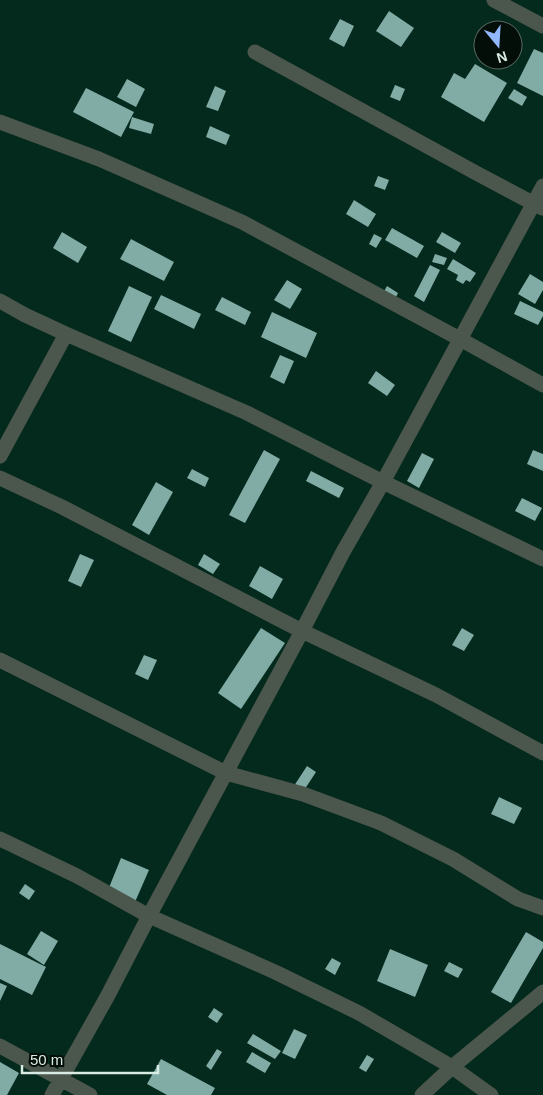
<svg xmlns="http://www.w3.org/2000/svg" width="543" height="1095" font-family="Helvetica,sans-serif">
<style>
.building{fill:#81aca6}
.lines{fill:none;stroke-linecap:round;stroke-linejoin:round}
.minor{stroke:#4b564c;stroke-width:15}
</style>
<rect width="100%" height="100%" fill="#04291d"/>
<path class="building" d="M 389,11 L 414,28 L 401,47 L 376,31 Z
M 340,19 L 354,26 L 344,47 L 329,39 Z
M 534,49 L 543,53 L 543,96 L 517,83 Z
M 475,64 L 507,83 L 484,122 L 441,97 L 454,73 L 465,79 Z
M 127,79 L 145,89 L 136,107 L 117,97 Z
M 395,85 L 405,89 L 400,101 L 390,97 Z
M 215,86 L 226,91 L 218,111 L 206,107 Z
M 86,88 L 134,112 L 121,137 L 73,112 Z
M 514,89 L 527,97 L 522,106 L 508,98 Z
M 132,117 L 154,124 L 151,134 L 129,128 Z
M 210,126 L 230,135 L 226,145 L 206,137 Z
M 378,176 L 389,180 L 385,190 L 374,186 Z
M 354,200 L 376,214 L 368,227 L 346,214 Z
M 392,228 L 424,246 L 417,258 L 385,240 Z
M 62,232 L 87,247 L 78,263 L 53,248 Z
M 442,232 L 461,243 L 455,253 L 436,242 Z
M 374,234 L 382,238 L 376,248 L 369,244 Z
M 131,239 L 174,262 L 164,281 L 120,259 Z
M 435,254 L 447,258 L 444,265 L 432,262 Z
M 453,259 L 476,273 L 470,282 L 466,280 L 463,284 L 456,280 L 458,275 L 447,269 Z
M 430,265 L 440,270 L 424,302 L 414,296 Z
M 530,274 L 543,282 L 543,290 L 535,304 L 518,294 Z
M 287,280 L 302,289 L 290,309 L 274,300 Z
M 129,286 L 152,297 L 131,342 L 108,331 Z
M 387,286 L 398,293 L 394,301 L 382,295 Z
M 161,295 L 201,314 L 194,329 L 154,309 Z
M 222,297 L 251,312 L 245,325 L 215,310 Z
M 520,301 L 543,312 L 543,316 L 538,325 L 514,314 Z
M 272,312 L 317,333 L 306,358 L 261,337 Z
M 280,355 L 294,361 L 284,384 L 270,377 Z
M 376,371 L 395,385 L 387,396 L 368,383 Z
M 264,450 L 280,459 L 245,523 L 229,515 Z
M 533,450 L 543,454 L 543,471 L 527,464 Z
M 422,453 L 434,459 L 419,488 L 407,481 Z
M 192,469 L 209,478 L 205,487 L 187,478 Z
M 311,471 L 344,488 L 339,498 L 306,481 Z
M 156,482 L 173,492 L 149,535 L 132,525 Z
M 522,498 L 542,508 L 535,521 L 515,511 Z
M 80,554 L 94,560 L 81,587 L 68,581 Z
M 204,554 L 220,564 L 213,574 L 198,565 Z
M 260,566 L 283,579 L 272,599 L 249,586 Z
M 261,628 L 285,643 L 241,709 L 218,693 Z
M 462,628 L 474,635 L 464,651 L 452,645 Z
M 144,655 L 157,660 L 148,680 L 135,674 Z
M 307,766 L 316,772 L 299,798 L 290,792 Z
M 499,797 L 522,808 L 514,824 L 491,814 Z
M 121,858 L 149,870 L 135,902 L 108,890 Z
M 25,884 L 35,891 L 29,900 L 19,893 Z
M 41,931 L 58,941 L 44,965 L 27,954 Z
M 526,932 L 543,942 L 543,948 L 511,1003 L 491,992 Z
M 0,944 L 46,967 L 32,995 L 0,979 Z
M 390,949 L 428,965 L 415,997 L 377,981 Z
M 332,958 L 341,963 L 335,975 L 325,969 Z
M 449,962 L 463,969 L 458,978 L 444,971 Z
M 0,983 L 7,986 L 0,1001 Z
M 214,1008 L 223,1014 L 217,1023 L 208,1017 Z
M 294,1029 L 307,1035 L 295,1059 L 282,1053 Z
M 253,1034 L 281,1051 L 275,1059 L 247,1043 Z
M 217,1049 L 222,1052 L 211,1070 L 206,1066 Z
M 252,1052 L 271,1063 L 265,1073 L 246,1062 Z
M 367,1055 L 374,1059 L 366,1072 L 359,1068 Z
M 161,1059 L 215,1088 L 211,1095 L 167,1095 L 147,1084 Z
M 0,1062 L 19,1073 L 7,1095 L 0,1095 Z"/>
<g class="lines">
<path class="minor" d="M 494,0 L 543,26
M 255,52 L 478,174 L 542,208
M 0,122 L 99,159 L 242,222 L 460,339 L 543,385
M 0,301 L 25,315 L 66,334 L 247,413 L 383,482 L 543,559
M 0,456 L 66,334
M 0,478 L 62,507 L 302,631 L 436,695 L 543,753
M 0,660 L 226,773 L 303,794 L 381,823 L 453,859 L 518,899 L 543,908
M 0,839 L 77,876 L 149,916 L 275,972 L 359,1013 L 452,1067 L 491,1095
M 0,1046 L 90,1095
M 52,1095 L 107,997 L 149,916 L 302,631 L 343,552 L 383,482 L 543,186
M 422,1095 L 452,1067 L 543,992"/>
</g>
<g transform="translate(498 45) rotate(162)"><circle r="24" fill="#030e09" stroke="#596760"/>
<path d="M0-4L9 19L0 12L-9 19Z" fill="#93b7fd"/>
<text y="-8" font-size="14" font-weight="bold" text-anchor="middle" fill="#d9ece3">N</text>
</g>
<path d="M22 1065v8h136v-8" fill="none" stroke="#d9ece3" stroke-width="2.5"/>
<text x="30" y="1065" font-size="15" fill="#d9ece3" stroke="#030e09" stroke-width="4" paint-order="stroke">50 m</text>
</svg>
